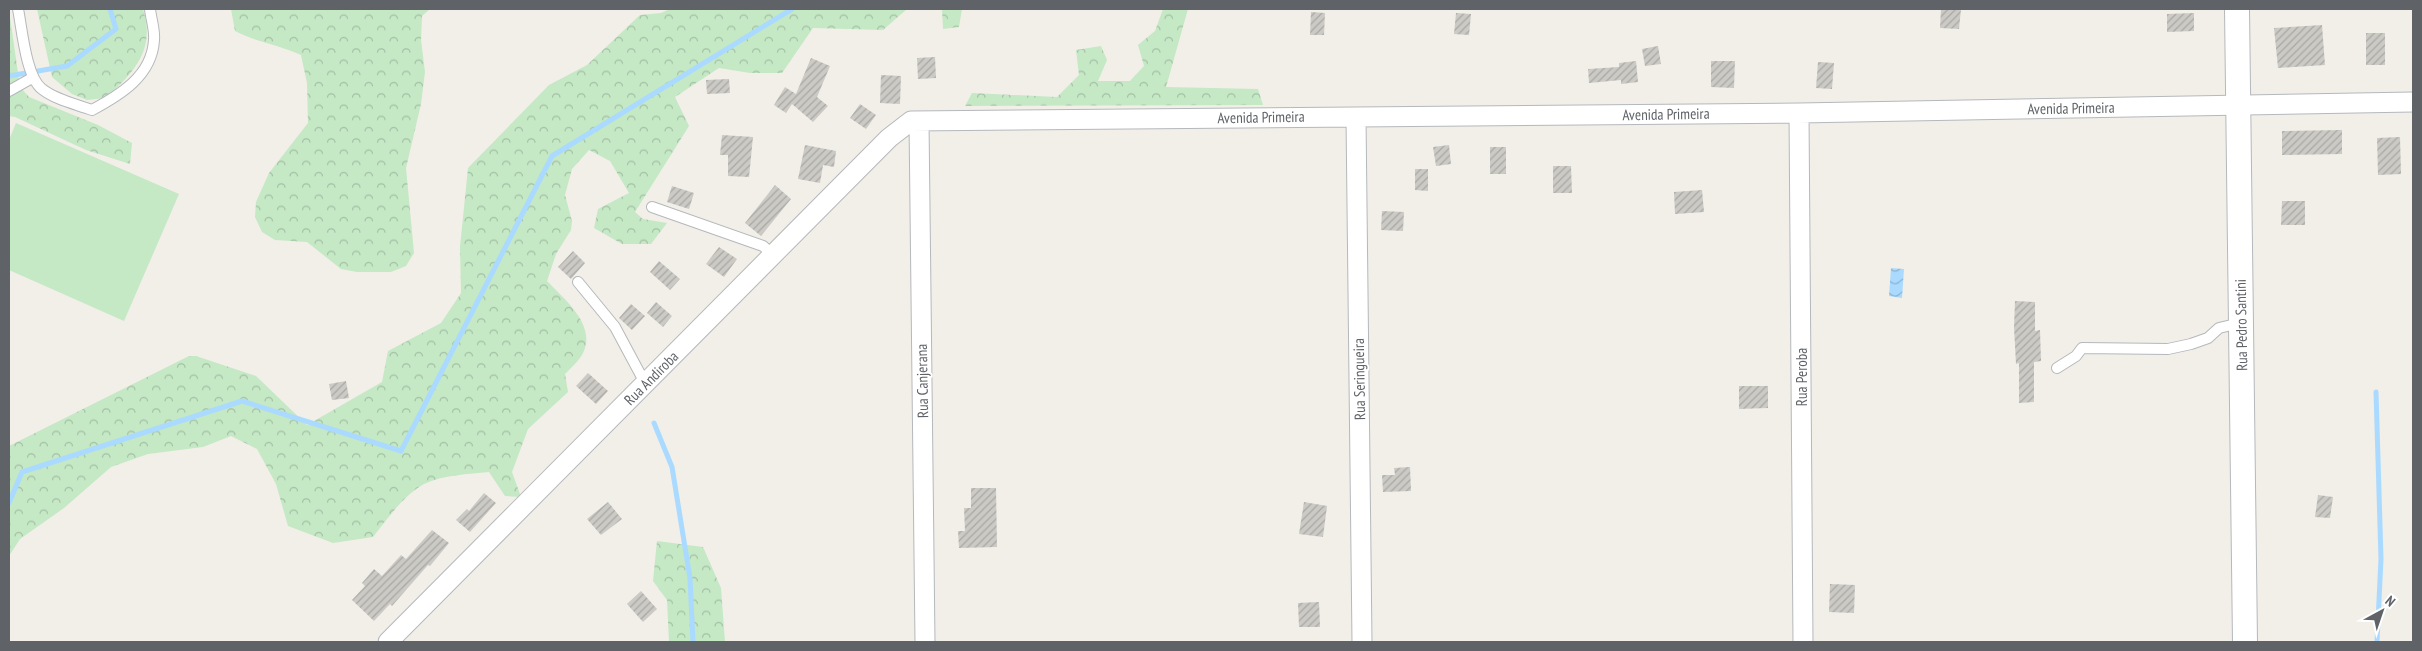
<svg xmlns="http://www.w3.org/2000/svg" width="2422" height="651" font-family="'PT Sans Narrow',sans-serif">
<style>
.grass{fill:#c5e8c5}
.forest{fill:url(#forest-crowns)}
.water{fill:url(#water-waves)}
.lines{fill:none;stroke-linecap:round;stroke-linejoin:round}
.stream{stroke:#aadaff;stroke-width:5}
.building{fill:url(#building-hatch)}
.service-casing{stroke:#b5b8bc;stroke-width:12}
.minor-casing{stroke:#b5b8bc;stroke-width:21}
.tertiary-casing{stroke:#b5b8bc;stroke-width:26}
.service{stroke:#fff;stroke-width:10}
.minor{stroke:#fff;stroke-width:19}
.tertiary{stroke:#fff;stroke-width:24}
.labels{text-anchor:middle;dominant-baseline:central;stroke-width:4;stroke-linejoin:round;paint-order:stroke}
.street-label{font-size:15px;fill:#5f6368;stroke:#fff}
</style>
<defs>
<pattern id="forest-crowns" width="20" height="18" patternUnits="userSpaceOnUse" patternTransform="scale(1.25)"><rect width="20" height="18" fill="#c5e8c5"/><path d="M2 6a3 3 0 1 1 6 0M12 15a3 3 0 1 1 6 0" fill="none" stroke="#a3c0a4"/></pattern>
<pattern id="water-waves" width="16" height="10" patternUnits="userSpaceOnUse" patternTransform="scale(1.25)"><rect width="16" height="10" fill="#aadaff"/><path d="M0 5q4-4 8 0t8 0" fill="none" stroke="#8eb4d2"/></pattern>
<pattern id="building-hatch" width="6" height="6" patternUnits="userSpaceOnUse" patternTransform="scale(1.25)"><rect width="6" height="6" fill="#cccac5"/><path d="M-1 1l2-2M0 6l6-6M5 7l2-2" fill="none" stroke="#a9a8a4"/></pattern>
</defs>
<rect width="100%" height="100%" fill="#f1efe8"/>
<path class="grass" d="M 16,123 L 179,194 L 124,321 L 9,270 L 9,140 Z"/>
<path class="forest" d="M 37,9 L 143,9 C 156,50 134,72 106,98 L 87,100 L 72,94 L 52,77 Z
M 231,9 L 430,9 L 422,16 L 421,40 L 425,72 L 421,104 L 406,168 L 414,253 L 406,266 L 391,272 L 357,272 L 341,269 L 307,242 L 275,240 L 262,232 L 255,217 L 256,202 L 269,173 L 308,123 L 307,83 L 301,55 C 279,45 256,42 235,31 Z
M 670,9 L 907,9 L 883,30 L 813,28 L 782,73 L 750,73 L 719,68 L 675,97 L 689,126 L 635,212 L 643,219 L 667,223 L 651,244 L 622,244 L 594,228 L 598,209 L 629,193 L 610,161 L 589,150 L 572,169 L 565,195 L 572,221 L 571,230 L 556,254 L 547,281 C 564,299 597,325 583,353 C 579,361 571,368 565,374 L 568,392 L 528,429 L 512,472 L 521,497 L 505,496 L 489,472 C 468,474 443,475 424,484 C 403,496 388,518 373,537 L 333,543 L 288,526 L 276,484 L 257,449 L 231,436 L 203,447 L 148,454 L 111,467 L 64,508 L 20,539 L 9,556 L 9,446 L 189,356 L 196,356 L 256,376 L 307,425 L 382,382 L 388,351 L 441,323 L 461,293 L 460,247 L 468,168 L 549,85 L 587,65 L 640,15 L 661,13 Z
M 942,9 L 962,9 L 959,27 L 943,29 Z
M 1163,9 L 1188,9 L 1166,87 L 1258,89 L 1263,105 L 965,106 L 972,93 L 1057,97 L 1079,75 L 1076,50 L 1101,46 L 1107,60 L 1098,81 L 1130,81 L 1144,66 L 1138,45 L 1155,31 Z
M 9,10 L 20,87 L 29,97 L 98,125 L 132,143 L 130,164 L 86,150 L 15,117 L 9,116 Z
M 657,541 L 703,547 L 721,588 L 725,642 L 669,642 L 667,600 L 653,581 Z"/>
<path class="water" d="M 1891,268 L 1904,269 L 1902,298 L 1889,296 Z"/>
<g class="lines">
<path class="stream" d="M 9,76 L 67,66 L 116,29 L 110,9
M 2376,392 L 2381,559 L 2377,642
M 654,423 L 672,467 L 690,578 L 693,642
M 9,503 L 22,472 L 242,401 L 401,451 L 552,156 L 792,9"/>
</g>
<path class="building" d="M 1941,9 L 1961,9 L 1959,29 L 1940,28 Z
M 1311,12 L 1325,13 L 1324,35 L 1310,35 Z
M 1456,13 L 1471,14 L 1469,35 L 1454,34 Z
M 2194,13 L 2194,31 L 2167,32 L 2167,14 Z
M 2322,25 L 2325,65 L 2278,68 L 2274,28 Z
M 2366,33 L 2385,33 L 2385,65 L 2366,65 Z
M 1658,46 L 1661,64 L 1645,66 L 1642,49 Z
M 935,57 L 936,78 L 918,79 L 917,58 Z
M 811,58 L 830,66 L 817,97 L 828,106 L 813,122 L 792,104 L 786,113 L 774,105 L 785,87 L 796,94 Z
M 1636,61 L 1638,82 L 1621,84 L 1621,80 L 1589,83 L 1588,69 L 1619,67 L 1619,63 Z
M 1711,61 L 1735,61 L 1734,88 L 1711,87 Z
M 1818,62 L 1834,63 L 1832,89 L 1816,88 Z
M 881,75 L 901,76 L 900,104 L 880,103 Z
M 729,79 L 730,93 L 707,94 L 706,80 Z
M 860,104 L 876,115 L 866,129 L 850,118 Z
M 2342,130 L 2342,154 L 2282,155 L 2282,131 Z
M 722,135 L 753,137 L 749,177 L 728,176 L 728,155 L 720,155 Z
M 2400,137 L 2401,174 L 2378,175 L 2377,138 Z
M 805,145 L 836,151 L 834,167 L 823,165 L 820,183 L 798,179 Z
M 1449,145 L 1451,164 L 1436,166 L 1433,147 Z
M 1490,147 L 1506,147 L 1506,174 L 1490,174 Z
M 1553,166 L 1571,166 L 1572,193 L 1553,193 Z
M 1415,169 L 1428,169 L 1428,191 L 1415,190 Z
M 775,185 L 791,199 L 761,236 L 745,223 Z
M 672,186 L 694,193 L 689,209 L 667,202 Z
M 1702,190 L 1704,212 L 1675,214 L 1674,192 Z
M 2282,201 L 2305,201 L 2305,225 L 2281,225 Z
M 1382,211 L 1404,212 L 1403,231 L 1381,230 Z
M 719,247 L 737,259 L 724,277 L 706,264 Z
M 573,251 L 585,263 L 571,279 L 558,267 Z
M 659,261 L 680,279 L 670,290 L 650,272 Z
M 2015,301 L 2035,302 L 2035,331 L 2040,330 L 2041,361 L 2034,362 L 2034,402 L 2019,403 L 2019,363 L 2016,364 L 2014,327 Z
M 656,302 L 672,316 L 663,327 L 647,313 Z
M 631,304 L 645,316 L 632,330 L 619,318 Z
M 588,373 L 608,391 L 596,404 L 576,386 Z
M 346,381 L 349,398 L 332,400 L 329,384 Z
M 1739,386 L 1768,386 L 1768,408 L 1739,409 Z
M 1410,467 L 1411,491 L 1383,492 L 1382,475 L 1395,475 L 1394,468 Z
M 971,488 L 996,488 L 997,547 L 959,548 L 958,531 L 965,531 L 964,508 L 971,508 Z
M 484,493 L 496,503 L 470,532 L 456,520 L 467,509 L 469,511 Z
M 2318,495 L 2333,497 L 2330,518 L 2315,517 Z
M 608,502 L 622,519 L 601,535 L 587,519 Z
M 1304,502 L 1327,506 L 1323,537 L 1299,534 Z
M 432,530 L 449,543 L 430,566 L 428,565 L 392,606 L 390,604 L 374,621 L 352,600 L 365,586 L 362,583 L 374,569 L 382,576 L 401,555 L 406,559 Z
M 1830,584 L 1855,585 L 1854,613 L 1829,612 Z
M 641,591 L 657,609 L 643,622 L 627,604 Z
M 1319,602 L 1320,627 L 1299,627 L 1298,603 Z"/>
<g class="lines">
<g class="service-casing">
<path id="service" d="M 18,9 C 22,29 26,77 42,89 C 56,100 76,104 92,110 C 120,95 152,76 154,40 C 155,30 151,19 150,9
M 9,91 L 32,78
M 652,207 L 763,246 L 773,255
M 578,282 L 615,327 L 645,383
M 2057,368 L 2076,356 L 2082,348 L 2168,349 L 2191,344 L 2208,338 L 2219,328 L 2240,323"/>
</g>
<g class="minor-casing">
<path id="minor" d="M 1799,113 L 1803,642
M 1356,117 L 1362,642
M 919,121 L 925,642
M 388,642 L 889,138 L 911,121 L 1799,113 L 2413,102"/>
</g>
<g class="tertiary-casing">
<path id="tertiary" d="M 2237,9 L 2245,642"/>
</g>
<use href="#service" class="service"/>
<use href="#minor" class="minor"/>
<use href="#tertiary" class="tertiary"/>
</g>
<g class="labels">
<g class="street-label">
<text transform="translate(2071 108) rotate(-1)">Avenida Primeira</text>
<text transform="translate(1666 114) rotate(-1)">Avenida Primeira</text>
<text transform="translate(1261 117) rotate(-1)">Avenida Primeira</text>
<text transform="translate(2241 325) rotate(-91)">Rua Pedro Santini</text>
<text transform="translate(1801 377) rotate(-90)">Rua Peroba</text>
<text transform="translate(651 378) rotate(-45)">Rua Andiroba</text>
<text transform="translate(1359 379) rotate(-91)">Rua Seringueira</text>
<text transform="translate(922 381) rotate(-91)">Rua Canjerana</text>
</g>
</g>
<rect width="2422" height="651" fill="none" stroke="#5f6368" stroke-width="20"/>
<g transform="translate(2382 611) rotate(40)" stroke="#ffffff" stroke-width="4" paint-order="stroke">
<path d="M0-4L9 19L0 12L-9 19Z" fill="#5f6368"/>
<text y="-8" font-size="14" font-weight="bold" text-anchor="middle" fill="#5f6368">N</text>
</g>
</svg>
